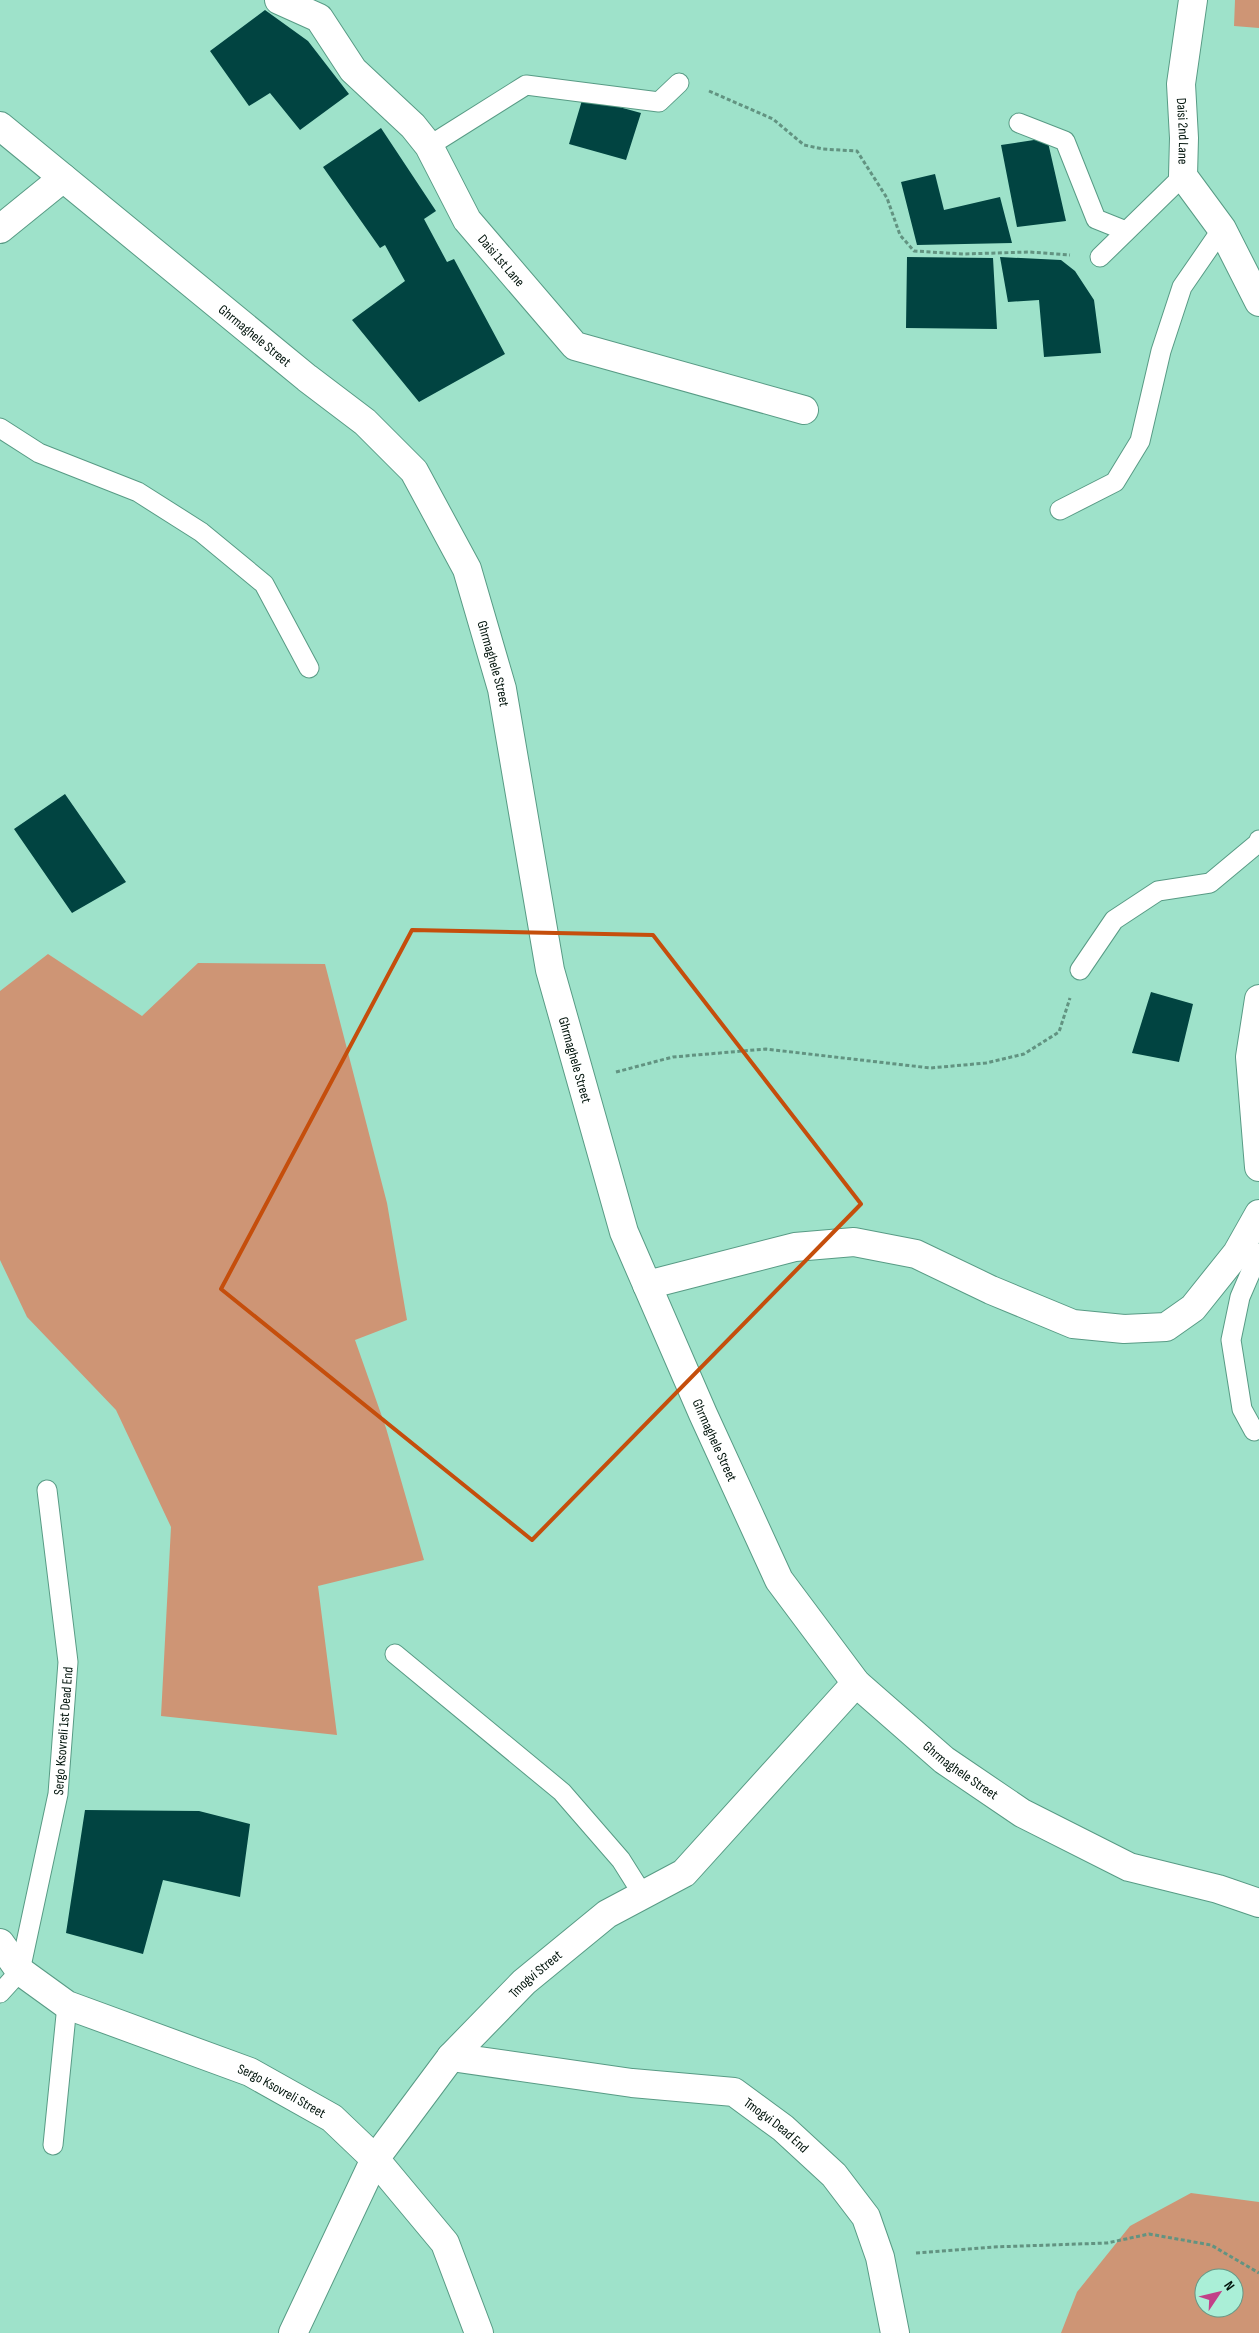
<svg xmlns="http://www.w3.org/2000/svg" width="1259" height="2333" font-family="'Sofia Sans Condensed',sans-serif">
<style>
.green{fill:#ce9575;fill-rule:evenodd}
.building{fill:#014441}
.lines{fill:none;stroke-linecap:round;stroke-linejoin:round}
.lane-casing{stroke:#589b85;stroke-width:21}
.street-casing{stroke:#589b85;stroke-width:30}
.path{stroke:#629381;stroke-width:3;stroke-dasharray:4 2.5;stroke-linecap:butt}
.lane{stroke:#fff;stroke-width:19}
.street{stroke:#fff;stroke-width:28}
.marked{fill:none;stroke:#c54e0c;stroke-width:4;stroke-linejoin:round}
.labels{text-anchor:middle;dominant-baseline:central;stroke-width:5;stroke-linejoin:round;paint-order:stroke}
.street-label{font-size:14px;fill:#00130b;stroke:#aaefd7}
</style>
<rect width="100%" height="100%" fill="#9ee2ca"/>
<path class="green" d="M 1235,0 L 1259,0 L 1259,28 L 1234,26 Z
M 48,954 L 142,1016 L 198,963 L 325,964 L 387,1203 L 407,1320 L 355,1340 L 386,1428 L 424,1560 L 318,1586 L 337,1735 L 161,1716 L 171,1527 L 116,1410 L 27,1317 L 0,1260 L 0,991 Z
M 1191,2193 L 1259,2202 L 1259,2333 L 1061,2333 L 1077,2292 L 1130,2226 ZM 1204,2278 L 1234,2278 L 1234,2308 L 1204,2308 Z"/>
<path class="building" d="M 265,10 L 308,41 L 349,94 L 300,130 L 270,93 L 249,106 L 210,51 Z
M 583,97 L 641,113 L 626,160 L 569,144 Z
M 381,128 L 436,211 L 424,219 L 447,262 L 454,259 L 505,354 L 419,402 L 352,320 L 405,281 L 385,245 L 380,248 L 323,167 Z
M 1047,138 L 1066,221 L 1017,227 L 1001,145 Z
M 935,174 L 944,210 L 1000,197 L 1012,243 L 917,245 L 901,182 Z
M 907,257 L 993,258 L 997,329 L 906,328 Z
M 1000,257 L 1061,260 L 1075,271 L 1094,300 L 1101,353 L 1044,357 L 1039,300 L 1008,302 Z
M 65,794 L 126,882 L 72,913 L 14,829 Z
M 1151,992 L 1193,1004 L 1179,1062 L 1132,1053 Z
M 85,1810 L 199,1811 L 250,1824 L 240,1897 L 163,1880 L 143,1954 L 66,1933 Z"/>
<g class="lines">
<g class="lane-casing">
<g id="lane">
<path d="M 1019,123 L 1065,141 L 1096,219 L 1126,231"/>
<path d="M 429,146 L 526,85 L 659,102 L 679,83"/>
<path d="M 1100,257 L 1183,176"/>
<path d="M 0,428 L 39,453 L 138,492 L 201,532 L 264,584 L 309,668"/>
<path d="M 1060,510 L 1115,482 L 1140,441 L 1161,351 L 1182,287 L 1222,229"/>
<path d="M 1080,970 L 1114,920 L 1158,891 L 1210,883 L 1258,843 L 1259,840"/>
<path d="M 1254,1431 L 1242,1409 L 1231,1340 L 1240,1297 L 1259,1253"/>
<path d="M 395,1654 L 562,1792 L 621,1860 L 643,1895"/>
<path id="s1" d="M 0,1993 L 20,1971 L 58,1794 L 68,1662 L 47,1490"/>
<path d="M 53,2145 L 67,2005"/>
</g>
</g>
<g class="street-casing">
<g id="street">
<path id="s2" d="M 279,0 L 319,18 L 353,70 L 413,126 L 429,146 L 467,220 L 575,346 L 804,410"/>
<path id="s3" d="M 1193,0 L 1181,84 L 1184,138 L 1183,176 L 1222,229 L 1259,302"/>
<path id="s4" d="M 0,126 L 307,378 L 365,422 L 414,471 L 467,569 L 502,689 L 550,970 L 624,1232 L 703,1414 L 779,1580 L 856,1683 L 944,1760 L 1022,1813 L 1129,1867 L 1218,1889 L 1259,1903"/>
<path d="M 0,229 L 63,178"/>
<path d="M 1259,999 L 1250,1057 L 1259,1167"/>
<path d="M 647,1285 L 795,1247 L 854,1242 L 916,1254 L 991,1290 L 1073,1324 L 1124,1329 L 1166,1327 L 1193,1308 L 1237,1253 L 1259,1214"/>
<path id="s5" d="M 0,1943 L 20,1971 L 67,2005 L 250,2072 L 332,2118 L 375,2159 L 445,2243 L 479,2333"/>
<path id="s6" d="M 451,2057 L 632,2083 L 734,2092 L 783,2128 L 834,2175 L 866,2217 L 880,2257 L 895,2333"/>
<path id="s7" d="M 293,2333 L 375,2159 L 451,2057 L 524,1982 L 607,1914 L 684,1873 L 856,1683"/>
</g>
</g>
<path class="path" d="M 709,91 L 773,119 L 804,145 L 823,149 L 857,151 L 887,198 L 900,235 L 914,251 L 963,254 L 1029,252 L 1070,255
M 616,1072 L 673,1057 L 766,1049 L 930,1068 L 986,1063 L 1024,1054 L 1059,1032 L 1070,998
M 916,2253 L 993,2247 L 1107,2243 L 1149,2234 L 1211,2245 L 1259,2273"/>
<use href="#lane" class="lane"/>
<use href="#street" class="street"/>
</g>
<path class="marked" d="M 412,930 L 653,935 L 861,1204 L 532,1540 L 221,1289 Z"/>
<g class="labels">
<g class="street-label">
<text stroke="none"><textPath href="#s3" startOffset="132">Daisi 2nd Lane</textPath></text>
<text stroke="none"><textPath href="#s2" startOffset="350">Daisi 1st Lane</textPath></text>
<text stroke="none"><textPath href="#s4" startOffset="330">Ghrmaghele Street</textPath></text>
<text stroke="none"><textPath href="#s4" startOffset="749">Ghrmaghele Street</textPath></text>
<text stroke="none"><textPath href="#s4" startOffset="1154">Ghrmaghele Street</textPath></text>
<text stroke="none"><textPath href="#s4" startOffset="1560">Ghrmaghele Street</textPath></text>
<text stroke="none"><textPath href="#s1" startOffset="274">Sergo Ksovreli 1st Dead End</textPath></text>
<text stroke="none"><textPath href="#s4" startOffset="1979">Ghrmaghele Street</textPath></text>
<text stroke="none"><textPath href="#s7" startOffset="438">Tmogvi Street</textPath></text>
<text stroke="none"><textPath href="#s5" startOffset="324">Sergo Ksovreli Street</textPath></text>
<text stroke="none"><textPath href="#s6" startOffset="339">Tmogvi Dead End</textPath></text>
</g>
</g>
<g transform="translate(1219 2293) rotate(55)"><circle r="24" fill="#aaefd7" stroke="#669785"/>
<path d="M0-4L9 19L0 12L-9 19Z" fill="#c24088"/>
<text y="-8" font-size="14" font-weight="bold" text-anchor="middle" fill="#00130b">N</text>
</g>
</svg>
